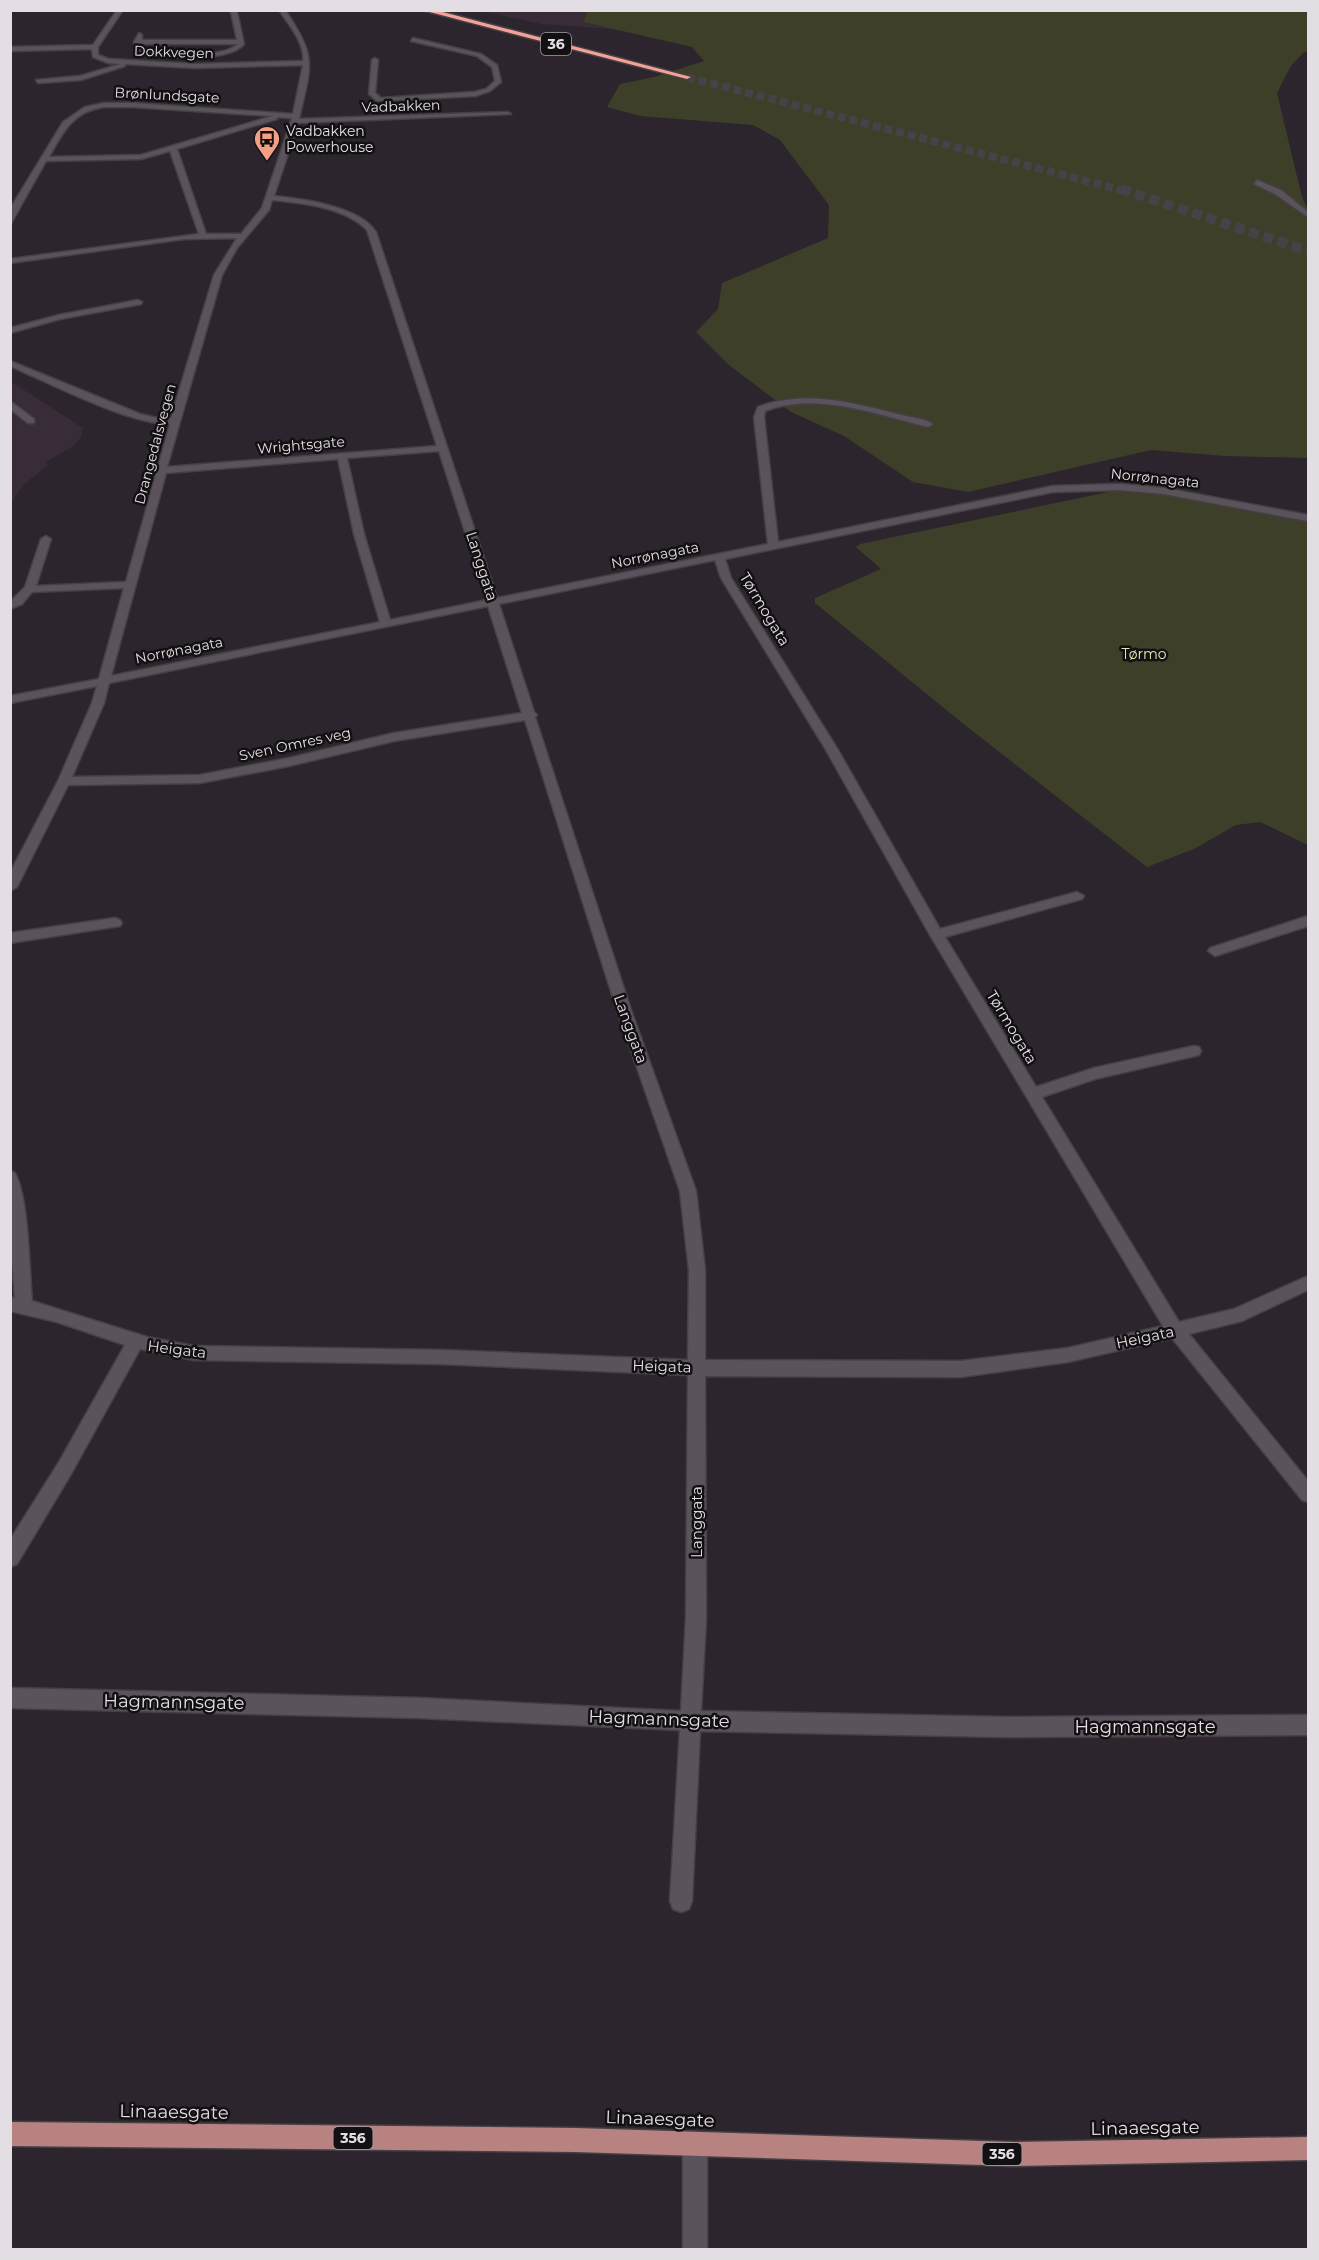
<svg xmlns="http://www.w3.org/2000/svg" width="1319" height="2260" font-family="Montserrat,sans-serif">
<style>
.built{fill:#382c38}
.green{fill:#3d3f29}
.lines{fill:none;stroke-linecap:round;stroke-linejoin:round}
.highway-tunnel-far1{stroke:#474148;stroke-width:8;stroke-dasharray:8 4;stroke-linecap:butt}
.highway-tunnel{stroke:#474148;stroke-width:10;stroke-dasharray:10 5;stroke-linecap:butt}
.minor-casing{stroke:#464046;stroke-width:3}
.major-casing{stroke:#464046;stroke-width:3}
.highway-casing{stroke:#464046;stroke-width:3}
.minor{fill:#5b535c;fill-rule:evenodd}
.major{fill:#b7827f;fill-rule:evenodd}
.highway{fill:#f4a197;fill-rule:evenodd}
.labels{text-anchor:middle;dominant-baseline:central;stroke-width:5;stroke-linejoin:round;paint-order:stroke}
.shield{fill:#131013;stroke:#a5a0a5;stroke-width:1.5}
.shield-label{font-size:14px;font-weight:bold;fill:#e3dee3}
.far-street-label{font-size:14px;fill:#e3dee3;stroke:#131013}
.far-poi-label{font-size:14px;fill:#e3dee3;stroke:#131013;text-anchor:start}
.far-park-label{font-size:14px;fill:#e2e9ae;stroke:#131013}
.street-label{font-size:15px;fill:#e3dee3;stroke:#131013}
.near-street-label{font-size:18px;fill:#e3dee3;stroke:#131013}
</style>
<rect width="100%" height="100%" fill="#2c252d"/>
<path class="built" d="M 482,11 L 588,11 L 583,22 L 613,29 L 541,24 Z
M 10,381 L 83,428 L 81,437 L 72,447 L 45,462 L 48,465 L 23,485 L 11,503 Z"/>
<path class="green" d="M 588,10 L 1308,11 L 1308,52 L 1304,52 L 1291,66 L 1277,93 L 1302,197 L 1308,210 L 1308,458 L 1225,456 L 1151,450 L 968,492 L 913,482 L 844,436 L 791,412 L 729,365 L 696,332 L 718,309 L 722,283 L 828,238 L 829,205 L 780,140 L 753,125 L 640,116 L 607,107 L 620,84 L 654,77 L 704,61 L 692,47 L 583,22 Z
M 1164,489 L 1308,517 L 1308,845 L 1260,822 L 1236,825 L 1194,849 L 1147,867 L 966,726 L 815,603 L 815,598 L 881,569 L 856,547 L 860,544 L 1113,491 Z"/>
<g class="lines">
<path class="highway-tunnel-far1" d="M 687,77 L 1125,191"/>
<path class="highway-tunnel" d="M 1121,189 L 1308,251"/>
<g class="minor-casing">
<path id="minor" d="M 117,10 L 123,10 L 98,47 L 98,55 L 109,59 L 196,64 L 303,61 C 305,43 289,25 279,10 L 285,10 C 318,58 311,65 299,119 L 508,112 L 511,114 L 298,123 L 274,196 C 303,199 359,206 376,232 L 497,598 L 768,544 L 754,417 L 758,407 C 804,390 851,402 897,414 C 908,417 924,418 933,424 L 928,427 C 877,415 817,391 765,411 L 764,417 L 778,542 L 1053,486 L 1120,484 L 1164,488 L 1308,515 L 1308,521 L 1164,494 L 1120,490 L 1053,492 L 725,559 L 731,578 L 838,750 L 940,929 L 1077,892 L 1084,896 L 1082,899 L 945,937 L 1036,1087 L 1094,1068 L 1194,1046 L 1199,1047 L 1201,1051 L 1199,1055 L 1095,1079 L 1042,1097 L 1179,1322 L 1234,1309 L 1308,1276 L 1308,1290 L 1242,1321 L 1189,1334 L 1308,1481 L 1308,1502 L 1302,1500 L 1172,1338 L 1068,1362 L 961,1377 L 705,1376 L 706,1618 L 701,1711 L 1007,1717 L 1308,1715 L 1308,1735 L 1007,1737 L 700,1731 L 692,1901 L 689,1909 L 681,1912 L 673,1909 L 670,1901 L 680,1730 L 420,1718 L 10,1708 L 10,1688 L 420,1698 L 681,1711 L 686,1618 L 688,1375 L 441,1364 L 194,1360 L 140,1349 L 71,1474 L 17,1564 L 10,1567 L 10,1540 L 59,1462 L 125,1345 L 57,1322 L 10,1311 L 10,1297 L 15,1298 L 10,1238 L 10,1171 L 15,1173 C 29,1199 29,1269 32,1301 L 147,1337 L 194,1346 L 441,1350 L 688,1360 L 689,1270 L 680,1191 L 617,1010 L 525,720 L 394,741 L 289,766 L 200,783 L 68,785 L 17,887 L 10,891 L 10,873 L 58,781 L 92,703 L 97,686 L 10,703 L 10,696 L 99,679 L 124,588 L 32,592 L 22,604 L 10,609 L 10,602 L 25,587 L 41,539 L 46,536 L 51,539 L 36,586 L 126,582 L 170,424 C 128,424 52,384 10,366 L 10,361 L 140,414 L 157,418 L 171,418 L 214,275 L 237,238 L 184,239 L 10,263 L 10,259 L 199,234 L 170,151 L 141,159 L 46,161 L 10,225 L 10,209 L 63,122 L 85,107 L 104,103 L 132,103 L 293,114 L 303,65 L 196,68 L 125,64 L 125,66 L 81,80 L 38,83 L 36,80 L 80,76 L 121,64 L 108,63 L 93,57 L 92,49 L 10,51 L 10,47 L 93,45 ZM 104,107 L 132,107 L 273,116 L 141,155 L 49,157 C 63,132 73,111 104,107 ZM 277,117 L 292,118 L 262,208 L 241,234 L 206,234 L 177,149 L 277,119 ZM 272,200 C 302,203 345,207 367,230 L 437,446 L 167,467 L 222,275 L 237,248 L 269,210 ZM 439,451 L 487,600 L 390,620 L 364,534 L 347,458 ZM 338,459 L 354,534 L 380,622 L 111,676 L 166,473 ZM 715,560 L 721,578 L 826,750 L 930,935 L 1163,1326 L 1068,1348 L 961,1361 L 705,1360 L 705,1270 L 696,1191 L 631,1010 L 535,717 L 537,715 L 534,712 L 499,604 ZM 488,606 L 522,713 L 394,733 L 289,758 L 200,775 L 72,777 L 104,703 L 109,683 Z
M 233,10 L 237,12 L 244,44 C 230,63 154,60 135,48 L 134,42 L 139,33 L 142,35 L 142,40 L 237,40 L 231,12 ZM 141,44 L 238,44 C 222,59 161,55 141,47 Z
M 413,38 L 481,54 L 497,65 L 501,82 L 490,91 L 475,96 L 377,101 L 369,94 L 372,60 L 375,58 L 378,60 L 375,93 L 381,98 L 474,92 L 486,89 L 495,81 L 492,67 L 477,56 L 411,41 Z
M 1257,180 L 1281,190 L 1308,212 L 1308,217 L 1275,194 L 1254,184 Z
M 138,300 L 142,302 L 141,304 L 60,319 L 10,333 L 10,328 L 59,315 Z
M 10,401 L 34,419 L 34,423 L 28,423 L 10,409 Z
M 1308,916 L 1308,926 L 1215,956 L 1208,951 L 1210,948 Z
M 115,918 L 120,920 L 122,923 L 120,926 L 10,943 L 10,933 Z
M 695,2132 L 703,2136 L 707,2144 L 707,2250 L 683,2250 L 683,2144 L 687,2136 Z"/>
</g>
<g class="major-casing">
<path id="major" d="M 10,2122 L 576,2128 L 1014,2142 L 1308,2137 L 1308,2160 L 1014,2166 L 576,2152 L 10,2146 Z"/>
</g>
<g class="highway-casing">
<path id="highway" d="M 422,10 L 435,10 L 691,77 L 687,79 Z"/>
</g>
<use href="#minor" class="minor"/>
<use href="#major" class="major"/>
<use href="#highway" class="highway"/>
</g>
<defs>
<g id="bus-pin" transform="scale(1.35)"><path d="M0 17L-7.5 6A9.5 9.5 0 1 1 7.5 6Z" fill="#f39f83" stroke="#131013"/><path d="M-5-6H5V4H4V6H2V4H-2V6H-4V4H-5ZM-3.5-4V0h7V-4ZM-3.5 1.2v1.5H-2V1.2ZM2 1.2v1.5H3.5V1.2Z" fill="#111"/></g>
</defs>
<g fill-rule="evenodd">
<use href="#bus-pin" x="267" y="139"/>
</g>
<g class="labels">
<g class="shield">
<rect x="541" y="33" width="30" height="22" rx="4.5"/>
<rect x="333.5" y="2127" width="39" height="22" rx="4.5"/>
<rect x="982.5" y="2143" width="39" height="22" rx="4.5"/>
</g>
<g class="shield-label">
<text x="556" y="44">36</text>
<text x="353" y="2138">356</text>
<text x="1002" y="2154">356</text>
</g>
<g class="far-street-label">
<text transform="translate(174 52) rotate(2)">Dokkvegen</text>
<text transform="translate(167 95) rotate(3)">Brønlundsgate</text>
<text transform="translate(401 106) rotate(-2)">Vadbakken</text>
<text transform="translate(155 444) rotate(-75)">Drangedalsvegen</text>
<text transform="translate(301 445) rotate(-5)">Wrightsgate</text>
<text transform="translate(1155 478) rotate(6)">Norrønagata</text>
<text transform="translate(655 555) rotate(-11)">Norrønagata</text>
<text transform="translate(179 650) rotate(-11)">Norrønagata</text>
<text transform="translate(295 744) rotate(-12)">Sven Omres veg</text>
</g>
<g class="far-poi-label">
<text x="286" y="131">Vadbakken<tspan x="286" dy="16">Powerhouse</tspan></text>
</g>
<g class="far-park-label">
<text x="1144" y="654">Tørmo</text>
</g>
<g class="street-label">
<text transform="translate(482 566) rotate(72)">Langgata</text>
<text transform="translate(765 609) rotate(59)">Tørmogata</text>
<text transform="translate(1012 1027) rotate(59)">Tørmogata</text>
<text transform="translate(631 1029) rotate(70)">Langgata</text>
<text transform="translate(1145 1337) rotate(-12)">Heigata</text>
<text transform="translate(177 1349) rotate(7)">Heigata</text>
<text transform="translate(662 1366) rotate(2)">Heigata</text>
<text transform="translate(696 1522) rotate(-90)">Langgata</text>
</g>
<g class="near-street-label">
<text transform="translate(174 1702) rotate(1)">Hagmannsgate</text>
<text transform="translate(659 1719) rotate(2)">Hagmannsgate</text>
<text x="1145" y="1727">Hagmannsgate</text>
<text transform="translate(174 2112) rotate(1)">Linaaesgate</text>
<text transform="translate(660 2119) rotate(2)">Linaaesgate</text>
<text transform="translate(1145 2128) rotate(-1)">Linaaesgate</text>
</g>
</g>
<rect width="1319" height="2260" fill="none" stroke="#e3dee3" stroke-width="24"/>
</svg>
